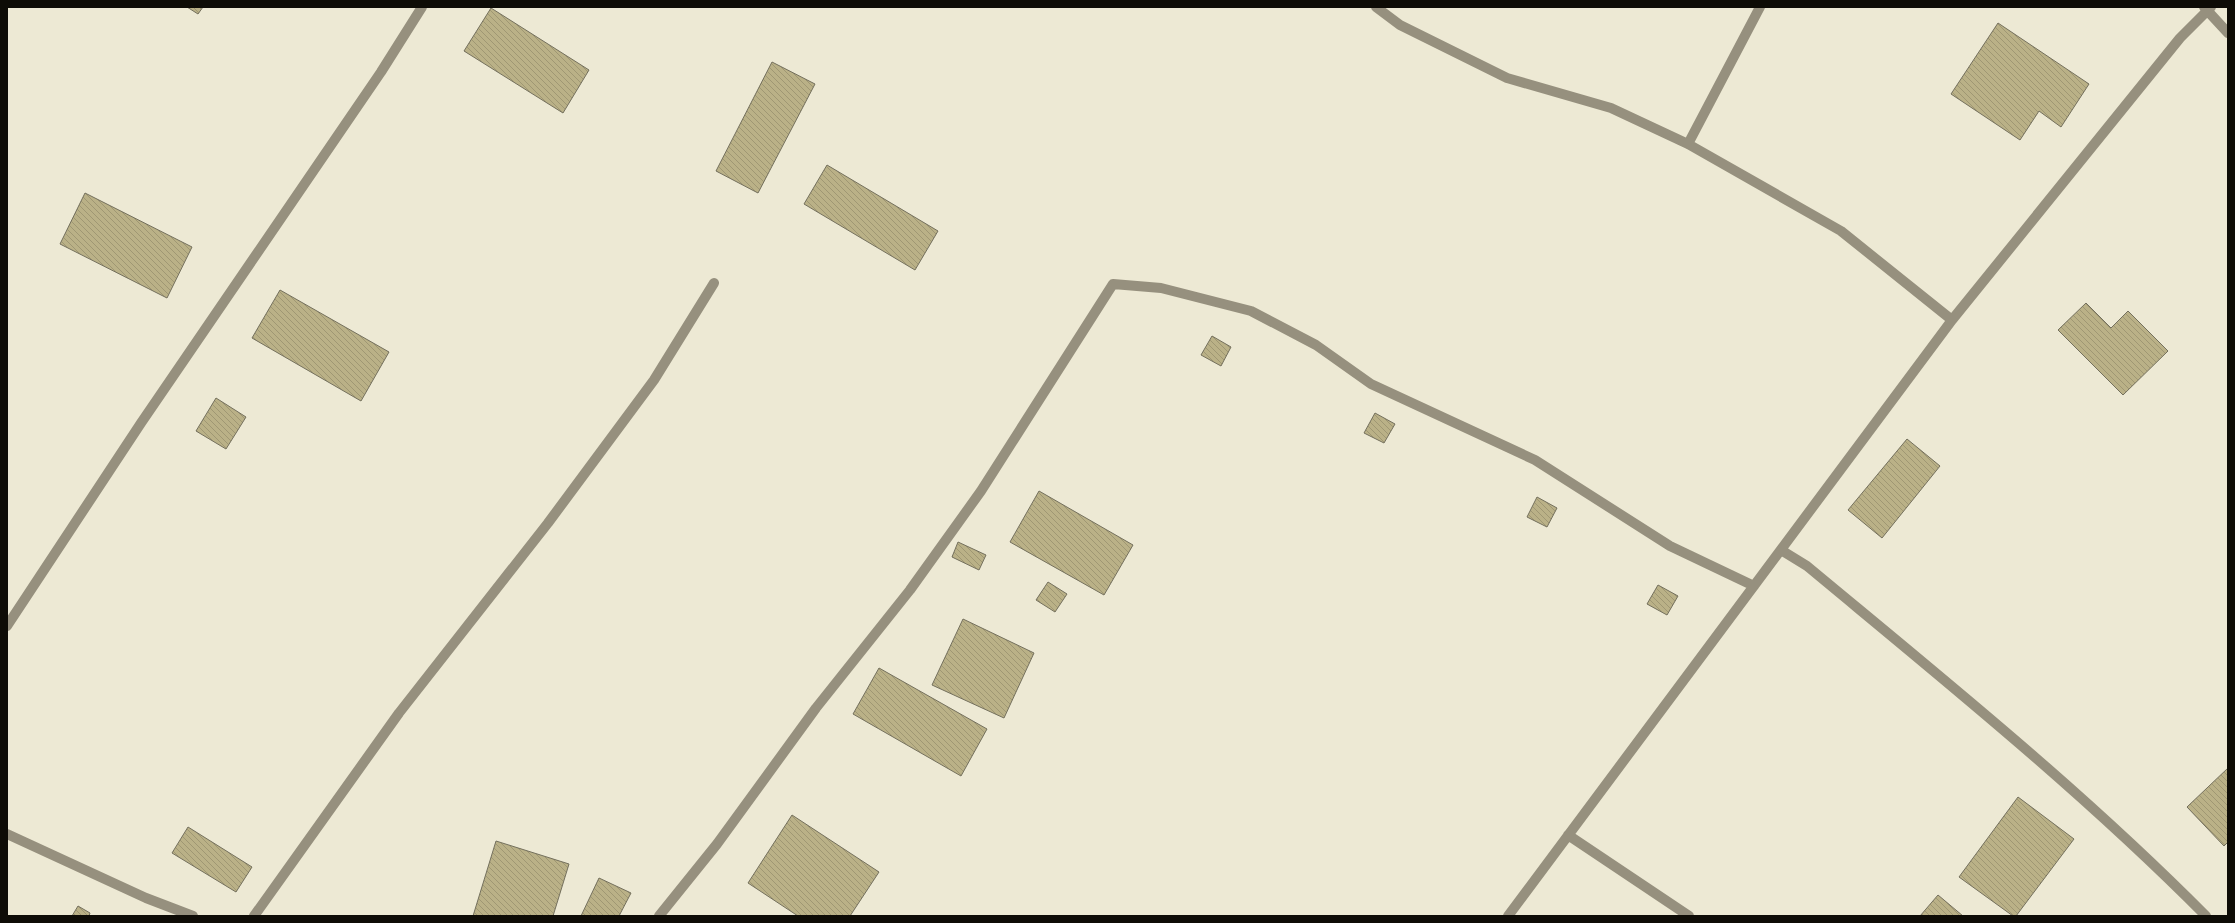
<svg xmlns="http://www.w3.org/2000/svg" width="2235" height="923" font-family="'Titillium Web',sans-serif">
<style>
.building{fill:url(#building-back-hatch);stroke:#74705d}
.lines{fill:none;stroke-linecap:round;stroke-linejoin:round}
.minor{stroke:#96907e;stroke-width:10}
</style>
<defs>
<pattern id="building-back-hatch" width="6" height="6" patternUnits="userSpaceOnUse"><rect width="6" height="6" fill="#bab187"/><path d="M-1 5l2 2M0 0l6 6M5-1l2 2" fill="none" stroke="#9f9773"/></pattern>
</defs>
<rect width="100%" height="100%" fill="#ede9d4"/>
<path class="building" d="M 187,7 L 203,7 L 198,14 Z
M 491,8 L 589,70 L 563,113 L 464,51 Z
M 1998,23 L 2089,84 L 2061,127 L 2039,111 L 2020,140 L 1951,94 Z
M 772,62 L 815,84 L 758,193 L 716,171 Z
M 827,165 L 938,231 L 915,270 L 804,204 Z
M 85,193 L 192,247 L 167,298 L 60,244 Z
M 280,290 L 389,352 L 361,401 L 252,338 Z
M 2086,303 L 2111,328 L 2128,311 L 2168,351 L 2123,395 L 2058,330 Z
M 1212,336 L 1231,347 L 1221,366 L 1201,355 Z
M 216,398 L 246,417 L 226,449 L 196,431 Z
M 1375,413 L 1395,424 L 1384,443 L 1364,433 Z
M 1907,439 L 1940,466 L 1882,538 L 1848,510 Z
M 1039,491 L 1133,545 L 1104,595 L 1010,542 Z
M 1537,497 L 1557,508 L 1547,527 L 1527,517 Z
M 958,542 L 986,555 L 979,570 L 952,557 Z
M 1048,582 L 1067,594 L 1055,612 L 1036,600 Z
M 1658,585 L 1678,596 L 1667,615 L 1647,604 Z
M 963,619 L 1034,653 L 1004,718 L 932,685 Z
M 879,668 L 987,729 L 961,776 L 853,714 Z
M 2228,768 L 2228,842 L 2224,846 L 2187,807 Z
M 2018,797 L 2074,839 L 2016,916 L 2013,916 L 1959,877 Z
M 792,815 L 879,872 L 850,916 L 798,916 L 748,883 Z
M 188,827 L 252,867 L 236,892 L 172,853 Z
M 496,841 L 569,864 L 553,916 L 473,916 Z
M 599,878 L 631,893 L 619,916 L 581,916 Z
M 1938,895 L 1963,916 L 1920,916 Z
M 78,906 L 90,913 L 89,916 L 72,916 Z"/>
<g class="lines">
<path class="minor" d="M 1376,7 L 1400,25 L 1507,78 L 1611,108 L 1688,144 L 1841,231 L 1952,320
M 2204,7 L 2228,33
M 1688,144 L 1760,7
M 1781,550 L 1807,566 C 1943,679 2081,790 2206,916
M 7,626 L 141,423 L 381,72 L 422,7
M 7,834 L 146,898 L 193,916
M 1568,835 L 1689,916
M 254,916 L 399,713 L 548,523 L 654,380 L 714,283
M 659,916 L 717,844 L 816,708 L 910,590 L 981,491 L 1113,284 L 1161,288 L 1251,311 L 1316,345 L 1371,384 L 1535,460 L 1670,546 L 1754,586
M 1508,916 L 1952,320 L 2180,38 L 2211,7"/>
</g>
<rect width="2235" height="923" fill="none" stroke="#0e0c06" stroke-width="16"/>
</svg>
